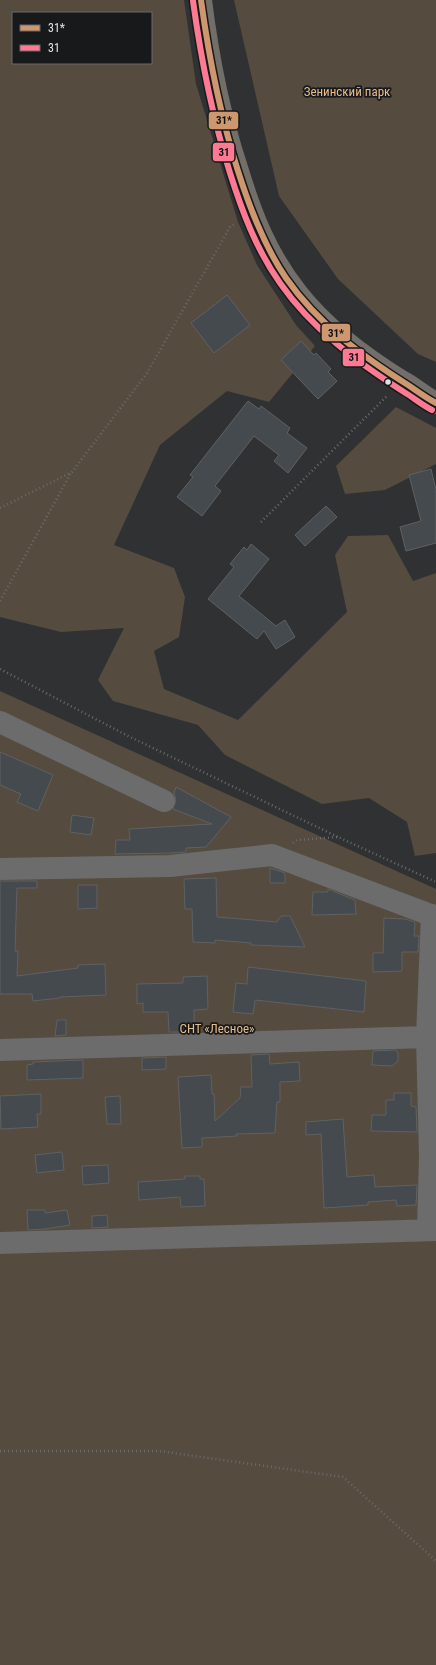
<svg xmlns="http://www.w3.org/2000/svg" width="436" height="1665" font-family="'Roboto Condensed',sans-serif">
<style>
.green{fill:#564b3f;fill-rule:evenodd}
.building{fill:#444a4d;stroke:#606162}
.lines{fill:none;stroke-linecap:round;stroke-linejoin:round}
.path{stroke:#6a6b6b;stroke-width:2.5;stroke-dasharray:1 3;stroke-linecap:butt}
.minor{stroke:#6c6c6d;stroke-width:22}
.major{stroke:#726e69;stroke-width:22}
.bus-1-casing{stroke:#18191a;stroke-width:9}
.bus-2-casing{stroke:#18191a;stroke-width:9}
.bus-1{stroke:#cd976f;stroke-width:6}
.bus-2{stroke:#fe7a93;stroke-width:6}
.bus-dot{fill:#e1e3e4;stroke:#18191a;stroke-width:1.5}
.labels{text-anchor:middle;dominant-baseline:central;stroke-width:3.5;stroke-linejoin:round;paint-order:stroke}
.park-label{font-size:13px;fill:#e5bd90;stroke:#18191a}
.line-badge{stroke:#18191a;stroke-width:1.5}
.pale-badge-label{font-size:11px;text-anchor:middle;font-weight:bold;fill:#111}
</style>
<rect width="100%" height="100%" fill="#303132"/>
<path class="green" d="M 0,0 L 184,0 L 196,84 L 238,222 L 257,265 L 296,325 L 315,346 L 269,402 L 227,391 L 160,445 L 114,545 L 174,568 L 185,597 L 179,637 L 154,651 L 164,689 L 238,720 L 347,612 L 335,555 L 348,536 L 388,535 L 413,581 L 436,573 L 436,853 L 415,856 L 407,822 L 369,798 L 322,804 L 225,755 L 198,725 L 113,701 L 98,680 L 124,628 L 61,632 L 0,617 ZM 13,13 L 151,13 L 151,63 L 13,63 Z
M 234,0 L 436,0 L 436,362 L 418,354 L 338,279 L 279,196 Z
M 396,407 L 436,428 L 436,464 L 385,490 L 345,494 L 336,466 Z
M 0,691 L 436,889 L 436,1665 L 0,1665 Z"/>
<path class="building" d="M 227,295 L 250,325 L 214,353 L 191,323 Z
M 301,341 L 314,355 L 316,353 L 331,369 L 328,372 L 337,381 L 318,399 L 281,360 Z
M 248,401 L 259,409 L 261,406 L 290,428 L 287,433 L 307,448 L 288,473 L 274,461 L 279,455 L 254,436 L 215,486 L 221,491 L 202,516 L 177,497 L 193,477 L 190,475 Z
M 431,469 L 436,490 L 436,543 L 406,551 L 400,527 L 421,521 L 409,475 Z
M 326,506 L 337,517 L 305,546 L 295,535 Z
M 251,544 L 269,559 L 239,596 L 276,626 L 285,620 L 295,637 L 276,649 L 264,631 L 257,639 L 208,599 L 234,567 L 230,564 L 244,547 L 247,550 Z
M 0,752 L 53,775 L 38,811 L 17,802 L 21,794 L 0,785 Z
M 176,787 L 231,817 L 206,847 L 186,848 L 186,852 L 170,853 L 115,854 L 116,840 L 130,840 L 129,829 L 212,824 L 173,809 L 176,800 L 174,793 Z
M 72,815 L 94,818 L 91,835 L 70,832 Z
M 270,868 L 285,873 L 285,883 L 270,883 Z
M 216,878 L 217,917 L 277,922 L 281,916 L 290,916 L 305,947 L 251,945 L 251,943 L 215,940 L 215,943 L 193,942 L 192,909 L 185,909 L 184,879 Z
M 0,881 L 37,881 L 37,888 L 17,888 L 15,951 L 18,951 L 17,976 L 78,968 L 78,965 L 105,964 L 106,995 L 60,997 L 60,998 L 33,1001 L 32,994 L 0,994 Z
M 78,885 L 97,885 L 97,908 L 78,909 Z
M 328,889 L 355,900 L 356,914 L 312,915 L 313,892 L 328,892 Z
M 384,918 L 405,919 L 415,922 L 414,936 L 419,936 L 418,952 L 402,952 L 402,971 L 373,972 L 373,953 L 383,953 Z
M 248,967 L 366,981 L 364,1012 L 255,1000 L 253,1014 L 233,1012 L 236,983 L 247,984 Z
M 207,976 L 208,1009 L 194,1010 L 194,1032 L 169,1032 L 168,1012 L 143,1012 L 143,1003 L 137,1004 L 137,984 L 183,983 L 183,977 Z
M 57,1020 L 66,1020 L 66,1035 L 55,1036 Z
M 396,1050 L 398,1053 L 398,1061 L 392,1066 L 372,1065 L 373,1051 Z
M 269,1054 L 270,1064 L 299,1062 L 300,1081 L 280,1082 L 280,1102 L 277,1102 L 275,1133 L 236,1134 L 237,1136 L 202,1138 L 202,1147 L 182,1148 L 178,1077 L 211,1075 L 212,1094 L 214,1094 L 215,1121 L 240,1098 L 241,1087 L 252,1087 L 251,1055 Z
M 166,1057 L 166,1069 L 142,1070 L 142,1058 Z
M 83,1060 L 83,1078 L 27,1080 L 27,1065 L 33,1064 L 33,1062 Z
M 394,1093 L 411,1093 L 411,1106 L 416,1107 L 417,1132 L 371,1131 L 372,1115 L 386,1115 L 386,1100 L 394,1100 Z
M 41,1094 L 41,1114 L 37,1114 L 38,1127 L 1,1129 L 0,1096 Z
M 120,1096 L 121,1124 L 107,1124 L 105,1097 Z
M 343,1119 L 347,1177 L 374,1175 L 375,1187 L 417,1185 L 416,1205 L 397,1206 L 396,1200 L 368,1202 L 368,1205 L 324,1208 L 321,1134 L 306,1135 L 306,1122 Z
M 62,1152 L 64,1170 L 37,1173 L 35,1155 Z
M 108,1165 L 109,1183 L 83,1185 L 82,1166 Z
M 185,1176 L 200,1176 L 200,1179 L 204,1179 L 205,1206 L 181,1207 L 180,1197 L 139,1200 L 138,1182 L 185,1179 Z
M 27,1210 L 45,1210 L 45,1213 L 67,1210 L 70,1225 L 45,1229 L 28,1230 Z
M 107,1215 L 108,1227 L 92,1228 L 92,1216 Z"/>
<g class="lines">
<path class="path" d="M 0,508 L 72,472 L 147,373 L 230,227 L 236,223
M 261,522 L 388,395
M 0,601 L 71,473
M 0,669 L 130,737 L 338,837
M 293,843 L 297,840 L 338,837 L 436,882
M 0,1451 L 159,1451 L 343,1477 L 436,1561"/>
<path class="minor" d="M 0,722 L 164,801
M 0,869 L 170,866 L 272,855 L 436,917
M 0,1050 L 427,1037 L 436,1041
M 428,1230 L 430,1157 L 427,1037 L 432,915
M 0,1243 L 436,1230"/>
<path class="major" d="M 201,0 C 208,57 219,113 237,168 C 251,214 266,254 297,293 C 325,329 364,358 403,382 C 414,388 424,397 436,403"/>
<g class="bus-1-casing">
<path id="bus-1" d="M 201,0 C 209,58 220,115 238,171 C 250,209 264,246 286,278 C 318,324 362,356 408,385 C 417,391 426,398 436,403"/>
</g>
<g class="bus-2-casing">
<path id="bus-2" d="M 193,1 C 201,59 212,116 230,173 C 242,211 256,249 280,283 C 312,329 357,362 404,392 C 414,398 422,405 432,410"/>
</g>
<use href="#bus-1" class="bus-1"/>
<use href="#bus-2" class="bus-2"/>
</g>
<circle class="bus-dot" cx="388" cy="382" r="3.5"/>
<g class="labels">
<g class="park-label">
<text x="347" y="91">Зенинский парк</text>
<text x="217" y="1028">СНТ «Лесное»</text>
</g>
</g>
<g class="line-badge">
<rect x="208" y="111" width="31" height="19" rx="4" fill="#cd976f"/>
<rect x="212" y="142" width="23" height="20" rx="4" fill="#fe7a93"/>
<rect x="321" y="323" width="30" height="19" rx="4" fill="#cd976f"/>
<rect x="342" y="348" width="23" height="19" rx="4" fill="#fe7a93"/>
</g>
<g class="pale-badge-label">
<text x="224" y="124">31*</text>
<text x="224" y="156">31</text>
<text x="336" y="337">31*</text>
<text x="354" y="361">31</text>
</g>
<rect x="12" y="12" width="140" height="52" fill="#18191a" stroke="#686a6b"/>
<rect x="20" y="25" width="20" height="6" fill="#cd976f" stroke="#686a6b"/>
<text x="48" y="32" font-size="12" fill="#e1e3e4">31*</text>
<rect x="20" y="45" width="20" height="6" fill="#fe7a93" stroke="#686a6b"/>
<text x="48" y="52" font-size="12" fill="#e1e3e4">31</text>
</svg>
